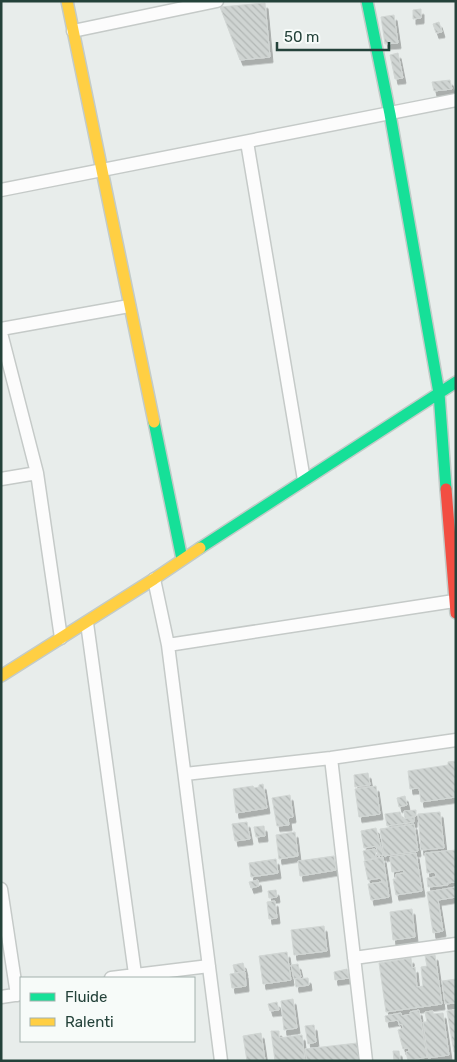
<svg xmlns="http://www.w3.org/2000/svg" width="457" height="1062" font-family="Rubik,sans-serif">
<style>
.building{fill:url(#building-back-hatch);stroke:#d1d6d4;filter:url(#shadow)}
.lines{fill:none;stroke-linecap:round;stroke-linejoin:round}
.street-casing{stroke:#c5cac8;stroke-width:15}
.fast-casing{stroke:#c3cbc8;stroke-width:14}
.slow-casing{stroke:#c3cbc8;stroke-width:14}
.jam-casing{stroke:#c3cbc8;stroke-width:14}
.street{stroke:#fcfcfc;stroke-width:12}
.fast{stroke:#16e098;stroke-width:11}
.slow{stroke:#ffcf43;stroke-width:11}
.jam{stroke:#f24e42;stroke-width:11}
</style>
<defs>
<pattern id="building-back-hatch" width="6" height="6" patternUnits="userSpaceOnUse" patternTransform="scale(1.25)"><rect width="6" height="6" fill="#cfd4d2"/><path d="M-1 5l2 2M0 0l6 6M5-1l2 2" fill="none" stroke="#b2b7b5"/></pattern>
<filter id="shadow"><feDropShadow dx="3" dy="5.5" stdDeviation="0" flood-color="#0004"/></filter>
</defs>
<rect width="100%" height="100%" fill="#e8edeb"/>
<path class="building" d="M 265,3 L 270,57 L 240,60 L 220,7 Z
M 421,9 L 421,18 L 413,19 L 413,10 Z
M 394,15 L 398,43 L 385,44 L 381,17 Z
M 439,22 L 442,32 L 436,33 L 433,24 Z
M 398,53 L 403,78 L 395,79 L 390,55 Z
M 450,80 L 452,89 L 434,91 L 432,82 Z
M 456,761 L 456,797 L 421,802 L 419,788 L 410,789 L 408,771 L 448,765 L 448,762 Z
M 368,773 L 370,785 L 355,787 L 354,775 Z
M 263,784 L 267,808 L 236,813 L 233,789 L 253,786 L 254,788 L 259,787 L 259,785 Z
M 376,786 L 380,814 L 359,817 L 355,789 Z
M 290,795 L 293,817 L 288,818 L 289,825 L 277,826 L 272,798 Z
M 405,796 L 407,805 L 399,807 L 397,798 Z
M 416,810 L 416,816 L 405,818 L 404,811 Z
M 400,812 L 402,819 L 414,817 L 414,822 L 387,826 L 385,814 Z
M 440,812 L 444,848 L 421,850 L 418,814 Z
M 247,822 L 250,839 L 235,841 L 232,824 Z
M 414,824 L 418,851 L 384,856 L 380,829 Z
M 264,826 L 265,836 L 256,837 L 254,827 Z
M 376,828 L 383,855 L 378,856 L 376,846 L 364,848 L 361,831 Z
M 295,832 L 298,856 L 279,859 L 276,835 Z
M 375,849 L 376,858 L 365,860 L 363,851 Z
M 456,850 L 456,882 L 447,883 L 448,885 L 428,887 L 427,878 L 436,877 L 435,872 L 427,873 L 425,853 Z
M 416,853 L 422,891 L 396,895 L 393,879 L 396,879 L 396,874 L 404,873 L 403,870 L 392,872 L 390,857 Z
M 334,856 L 336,870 L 300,876 L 298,861 Z
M 383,857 L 389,897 L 371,900 L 368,884 L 382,882 L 381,878 L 368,880 L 364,861 Z
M 276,859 L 278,873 L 251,877 L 249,863 Z
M 258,880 L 259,886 L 251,888 L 249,882 Z
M 456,887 L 456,897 L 438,900 L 443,931 L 433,933 L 427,892 Z
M 276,890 L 277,897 L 269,898 L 268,891 Z
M 275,901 L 277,918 L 269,919 L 267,902 Z
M 412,909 L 415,937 L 393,940 L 390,912 Z
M 324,926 L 327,951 L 294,955 L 291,930 Z
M 287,952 L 291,980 L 263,984 L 259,956 Z
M 435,955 L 442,1004 L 386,1012 L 379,963 L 411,958 L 412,968 L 415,967 L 417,987 L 423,986 L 421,967 L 427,966 L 425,956 Z
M 243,963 L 245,971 L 235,973 L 233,965 Z
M 298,964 L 301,977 L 294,979 L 291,965 Z
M 347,969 L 349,978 L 335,980 L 334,972 Z
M 245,972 L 246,986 L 232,988 L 230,974 Z
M 308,978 L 309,985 L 296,987 L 295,979 Z
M 456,979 L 456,1003 L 445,1004 L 442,981 Z
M 293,999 L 297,1028 L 284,1030 L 281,1001 Z
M 277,1002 L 279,1010 L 270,1011 L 268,1004 Z
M 419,1010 L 427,1057 L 408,1061 L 406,1052 L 409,1051 L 408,1048 L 403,1049 L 398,1030 L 403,1028 L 402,1024 L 399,1025 L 398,1020 L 386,1022 L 385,1016 L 401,1013 L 402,1016 L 411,1014 L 410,1012 Z
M 456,1010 L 456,1052 L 454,1052 L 447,1011 Z
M 433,1011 L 433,1014 L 443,1013 L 449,1055 L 428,1058 L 423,1022 L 427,1022 L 425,1012 Z
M 314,1025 L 316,1042 L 308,1044 L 305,1026 Z
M 271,1031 L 279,1031 L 279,1038 L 302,1035 L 305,1061 L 275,1061 Z
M 261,1033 L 265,1060 L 247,1061 L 243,1036 Z
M 357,1043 L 359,1061 L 307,1061 L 305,1049 Z
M 393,1051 L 399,1051 L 400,1061 L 394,1061 Z"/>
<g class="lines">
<g class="street-casing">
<path id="street" d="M 73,31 L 217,1
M 247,142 L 304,480
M 1,190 L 456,100
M 1,329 L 129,306
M 1,333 L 37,473 L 61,638
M 1,479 L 37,473
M 154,579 L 168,645 L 221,1061
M 87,623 L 135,974
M 168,645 L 454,601
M 331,758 L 366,1061
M 185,774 L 331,758 L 456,740
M 1,889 L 17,995
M 354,958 L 456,944
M 111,978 L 209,966
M 1,997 L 21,994"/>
</g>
<g class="fast-casing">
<path id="fast" d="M 367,1 L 390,114 L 439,393 L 446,489
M 154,422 L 182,559
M 200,548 L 456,382"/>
</g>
<g class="slow-casing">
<path id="slow" d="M 67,1 L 154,422
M 1,676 L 154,579 L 200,548"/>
</g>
<g class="jam-casing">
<path id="jam" d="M 446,489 L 456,613"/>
</g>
<use href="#street" class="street"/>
<use href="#fast" class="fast"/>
<use href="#slow" class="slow"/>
<use href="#jam" class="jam"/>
</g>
<rect width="457" height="1062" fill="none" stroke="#24423a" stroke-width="5"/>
<rect x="20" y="977" width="175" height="65" fill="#f7fbf9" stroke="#a3b1ad"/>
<rect x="30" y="993" width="25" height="8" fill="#16e098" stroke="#a3b1ad"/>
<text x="65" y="1002" font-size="15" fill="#24423a">Fluide</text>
<rect x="30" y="1018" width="25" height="8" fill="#ffcf43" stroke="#a3b1ad"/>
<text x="65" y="1027" font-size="15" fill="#24423a">Ralenti</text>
<path d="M277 42v8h112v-8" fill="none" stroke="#24423a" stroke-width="2.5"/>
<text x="284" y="42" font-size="15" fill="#24423a" stroke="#f7fbf9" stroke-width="4" paint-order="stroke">50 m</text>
</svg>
